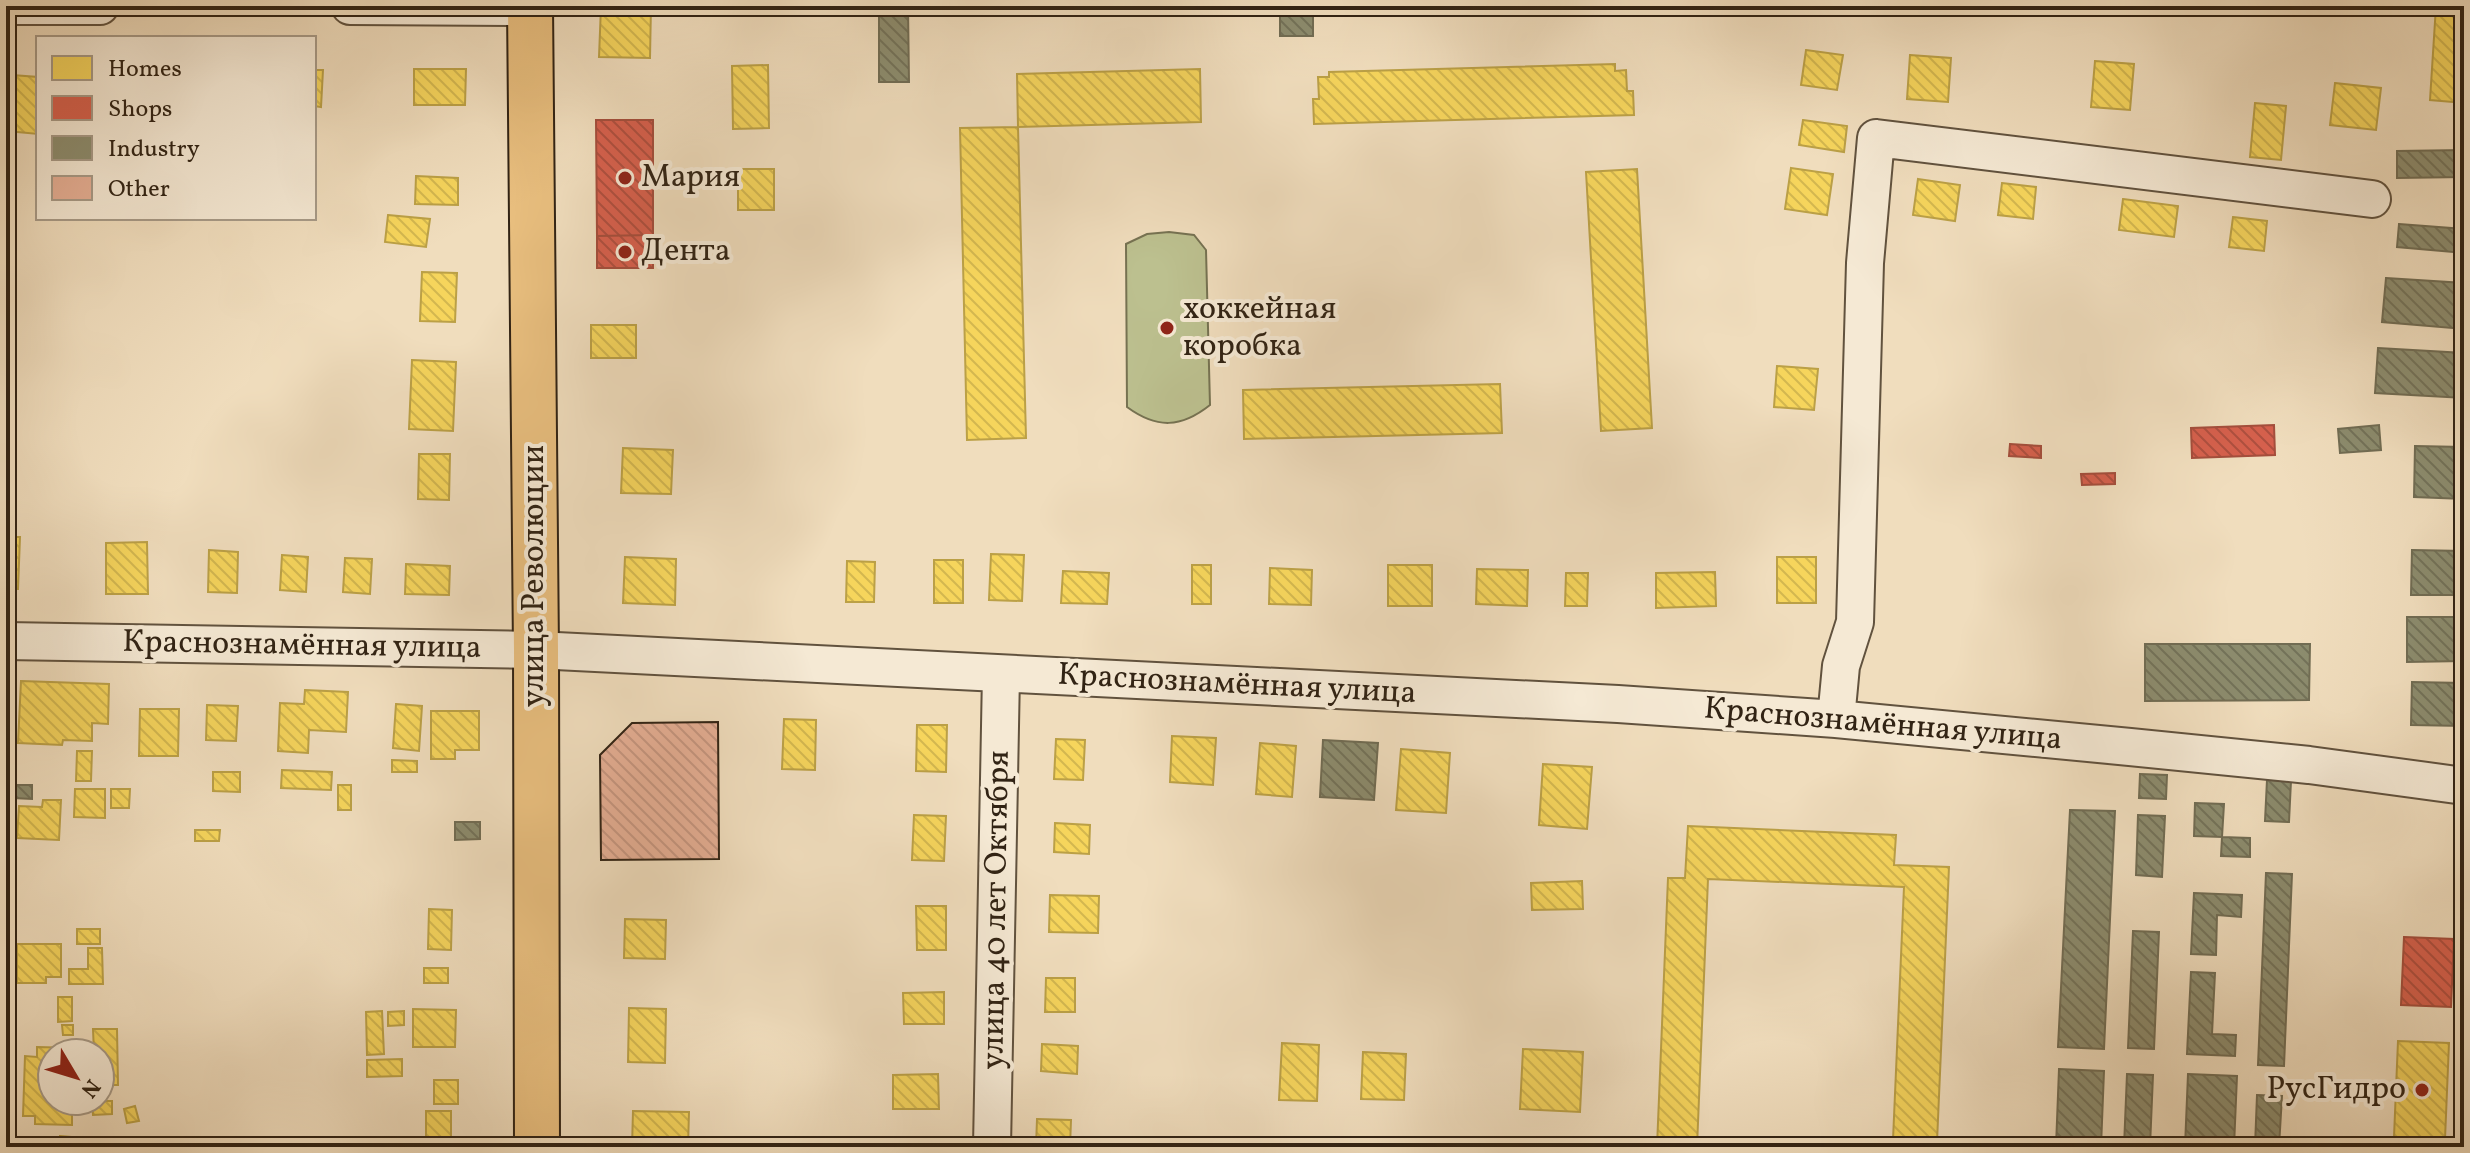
<svg xmlns="http://www.w3.org/2000/svg" width="2470" height="1153" font-family="Vollkorn,serif">
<style>
.garden{fill:#bcc08f;stroke:#767252;stroke-width:2}
.homes{fill:url(#homes-back-hatch);stroke:#bba046;stroke-width:2}
.shops{fill:url(#shops-back-hatch);stroke:#a44e3c;stroke-width:2}
.industry{fill:url(#industry-back-hatch);stroke:#716c53;stroke-width:2}
.building{fill:url(#building-back-hatch);stroke:#312314;stroke-width:2}
.lines{fill:none;stroke-linecap:round;stroke-linejoin:round}
.minor-casing{stroke:#61523e;stroke-width:40}
.major-casing{stroke:#312314;stroke-width:48}
.minor{stroke:#f5e9d4;stroke-width:36}
.major{stroke:#e8be7e;stroke-width:44}
.poi-dot{fill:#8f2418;stroke:#f5e9d4;stroke-width:3}
.labels{text-anchor:middle;dominant-baseline:central;stroke-width:8;stroke-linejoin:round;paint-order:stroke}
.poi-label{font-size:32px;fill:#312314;stroke:#f5e9d4;text-anchor:start}
.street-label{font-size:32px;fill:#312314;stroke:#f5e9d4}
</style>
<defs>
<pattern id="homes-back-hatch" width="6" height="6" patternUnits="userSpaceOnUse" patternTransform="scale(2)"><rect width="6" height="6" fill="#f6d55c"/><path d="M-1 5l2 2M0 0l6 6M5-1l2 2" fill="none" stroke="#d3b74f"/></pattern>
<pattern id="shops-back-hatch" width="6" height="6" patternUnits="userSpaceOnUse" patternTransform="scale(2)"><rect width="6" height="6" fill="#d6604d"/><path d="M-1 5l2 2M0 0l6 6M5-1l2 2" fill="none" stroke="#ae4f3f"/></pattern>
<pattern id="industry-back-hatch" width="6" height="6" patternUnits="userSpaceOnUse" patternTransform="scale(2)"><rect width="6" height="6" fill="#8c8c6e"/><path d="M-1 5l2 2M0 0l6 6M5-1l2 2" fill="none" stroke="#737259"/></pattern>
<pattern id="building-back-hatch" width="6" height="6" patternUnits="userSpaceOnUse" patternTransform="scale(2)"><rect width="6" height="6" fill="#e6af95"/><path d="M-1 5l2 2M0 0l6 6M5-1l2 2" fill="none" stroke="#c69680"/></pattern>
</defs>
<rect width="100%" height="100%" fill="#f0ddbd"/>
<filter id="stains"><feTurbulence type="fractalNoise" baseFrequency=".0025" numOctaves="4"/><feColorMatrix values="0 0 0 0 .2 0 0 0 0 .09 0 0 0 0 .02 0 0 0 .5 -.17"/></filter>
<radialGradient id="worn" r=".72"><stop offset=".6" stop-color="#630" stop-opacity="0"/><stop offset="1" stop-color="#630" stop-opacity=".3"/></radialGradient>
<path class="garden" d="M 1169,232 L 1194,235 L 1206,250 L 1210,405 C 1181,428 1157,429 1127,407 L 1126,244 L 1147,234 Z"/>
<path class="homes" d="M 601,6 L 651,6 L 650,58 L 599,57 Z
M 2436,6 L 2464,6 L 2464,103 L 2430,100 Z
M 1806,50 L 1843,55 L 1837,90 L 1801,85 Z
M 1910,55 L 1951,58 L 1948,102 L 1907,99 Z
M 2095,61 L 2134,64 L 2130,110 L 2091,107 Z
M 1615,64 L 1615,71 L 1626,70 L 1627,91 L 1633,91 L 1634,115 L 1314,124 L 1313,99 L 1319,99 L 1318,77 L 1329,77 L 1329,72 Z
M 768,65 L 769,128 L 733,129 L 732,66 Z
M 414,69 L 466,69 L 465,105 L 414,105 Z
M 1200,69 L 1201,122 L 1018,127 L 1017,74 Z
M 314,70 L 323,70 L 321,107 L 314,106 Z
M 12,75 L 38,77 L 38,134 L 7,131 Z
M 2335,83 L 2381,88 L 2376,130 L 2330,125 Z
M 2255,103 L 2286,106 L 2281,160 L 2250,157 Z
M 1803,120 L 1847,126 L 1844,152 L 1799,145 Z
M 1018,127 L 1026,438 L 967,440 L 960,128 Z
M 1791,168 L 1833,174 L 1827,215 L 1785,209 Z
M 738,169 L 774,169 L 774,210 L 738,210 Z
M 1637,169 L 1652,428 L 1601,431 L 1586,172 Z
M 416,176 L 458,178 L 458,205 L 415,204 Z
M 1918,179 L 1960,185 L 1955,221 L 1913,215 Z
M 2002,183 L 2036,187 L 2033,219 L 1998,215 Z
M 2123,199 L 2178,206 L 2174,237 L 2119,230 Z
M 388,215 L 430,219 L 426,247 L 385,242 Z
M 2233,217 L 2267,221 L 2264,251 L 2229,247 Z
M 422,272 L 457,273 L 455,322 L 420,321 Z
M 591,325 L 636,325 L 636,358 L 591,358 Z
M 412,360 L 456,362 L 453,431 L 409,429 Z
M 1777,366 L 1818,369 L 1814,410 L 1774,407 Z
M 1500,384 L 1502,433 L 1244,439 L 1243,390 Z
M 623,448 L 673,450 L 671,494 L 621,493 Z
M 419,454 L 450,454 L 449,500 L 418,499 Z
M 6,537 L 20,537 L 18,589 L 6,589 Z
M 147,542 L 148,594 L 106,594 L 106,543 Z
M 209,550 L 238,552 L 237,593 L 208,592 Z
M 991,554 L 1024,555 L 1022,601 L 989,600 Z
M 282,555 L 308,557 L 306,592 L 280,590 Z
M 625,557 L 676,559 L 675,605 L 623,603 Z
M 1777,557 L 1816,557 L 1816,603 L 1777,603 Z
M 345,558 L 372,559 L 370,594 L 343,592 Z
M 934,560 L 963,560 L 963,603 L 934,603 Z
M 847,561 L 875,562 L 874,602 L 846,602 Z
M 406,564 L 450,566 L 449,595 L 405,594 Z
M 1192,565 L 1211,565 L 1211,604 L 1192,604 Z
M 1388,565 L 1432,565 L 1432,606 L 1388,606 Z
M 1270,568 L 1312,570 L 1311,605 L 1269,604 Z
M 1477,569 L 1528,570 L 1527,606 L 1476,604 Z
M 1063,571 L 1109,573 L 1107,604 L 1061,603 Z
M 1715,572 L 1716,606 L 1656,608 L 1656,573 Z
M 1566,573 L 1588,573 L 1587,606 L 1565,606 Z
M 21,681 L 109,684 L 108,724 L 92,723 L 92,741 L 63,740 L 62,745 L 18,743 Z
M 305,690 L 348,692 L 346,732 L 309,730 L 308,753 L 278,751 L 280,703 L 304,704 Z
M 396,704 L 422,706 L 419,751 L 393,748 Z
M 207,705 L 238,706 L 236,741 L 206,740 Z
M 140,709 L 179,709 L 178,756 L 139,756 Z
M 431,711 L 479,711 L 479,750 L 455,750 L 455,759 L 431,759 Z
M 784,719 L 816,720 L 815,770 L 782,769 Z
M 917,725 L 947,725 L 946,772 L 916,771 Z
M 1172,736 L 1216,738 L 1213,785 L 1170,782 Z
M 1056,739 L 1085,740 L 1083,780 L 1054,779 Z
M 1260,743 L 1296,746 L 1292,797 L 1256,794 Z
M 1401,749 L 1450,753 L 1446,813 L 1396,810 Z
M 77,751 L 92,751 L 91,781 L 76,781 Z
M 392,760 L 417,761 L 417,772 L 392,772 Z
M 1543,764 L 1592,767 L 1587,829 L 1539,825 Z
M 282,770 L 332,772 L 331,790 L 281,788 Z
M 213,772 L 240,772 L 240,792 L 213,791 Z
M 338,785 L 351,785 L 351,810 L 338,810 Z
M 75,789 L 105,789 L 105,818 L 74,817 Z
M 111,789 L 130,789 L 129,808 L 111,808 Z
M 43,800 L 61,800 L 59,840 L 17,838 L 19,806 L 42,807 Z
M 914,815 L 946,816 L 944,861 L 912,860 Z
M 1055,823 L 1090,825 L 1089,854 L 1054,852 Z
M 1688,826 L 1896,835 L 1894,865 L 1949,867 L 1937,1142 L 1893,1140 L 1904,887 L 1708,879 L 1697,1147 L 1657,1147 L 1668,878 L 1685,878 Z
M 195,830 L 220,830 L 219,841 L 195,841 Z
M 1582,881 L 1583,909 L 1532,910 L 1531,883 Z
M 1050,895 L 1099,896 L 1098,933 L 1049,932 Z
M 916,906 L 946,906 L 946,950 L 917,950 Z
M 429,909 L 452,910 L 451,950 L 428,949 Z
M 625,919 L 666,920 L 665,959 L 624,958 Z
M 77,929 L 100,929 L 100,944 L 77,944 Z
M 17,944 L 61,944 L 61,977 L 46,977 L 46,983 L 17,983 Z
M 88,948 L 102,948 L 103,984 L 69,984 L 69,969 L 88,969 Z
M 424,968 L 448,968 L 448,983 L 424,983 Z
M 1046,978 L 1075,978 L 1075,1012 L 1045,1012 Z
M 944,992 L 944,1024 L 904,1024 L 903,993 Z
M 58,997 L 72,997 L 72,1021 L 58,1022 Z
M 629,1008 L 666,1009 L 665,1063 L 628,1062 Z
M 413,1009 L 456,1010 L 455,1047 L 413,1047 Z
M 382,1011 L 384,1054 L 367,1055 L 366,1012 Z
M 404,1011 L 404,1025 L 388,1026 L 388,1012 Z
M 62,1025 L 73,1025 L 73,1035 L 63,1035 Z
M 93,1029 L 117,1029 L 118,1085 L 100,1085 L 100,1053 L 94,1053 Z
M 2398,1041 L 2449,1043 L 2445,1139 L 2394,1137 Z
M 1282,1043 L 1319,1045 L 1317,1101 L 1279,1100 Z
M 1042,1044 L 1078,1046 L 1077,1074 L 1041,1071 Z
M 37,1047 L 74,1048 L 74,1053 L 52,1053 L 52,1101 L 72,1101 L 72,1125 L 35,1124 L 35,1116 L 23,1116 L 25,1056 L 37,1057 Z
M 1523,1049 L 1583,1052 L 1580,1112 L 1520,1109 Z
M 1363,1052 L 1406,1054 L 1404,1100 L 1361,1099 Z
M 402,1059 L 402,1076 L 367,1077 L 367,1060 Z
M 938,1074 L 939,1109 L 893,1109 L 893,1075 Z
M 434,1080 L 458,1080 L 458,1104 L 434,1104 Z
M 92,1101 L 112,1101 L 112,1114 L 93,1115 Z
M 135,1106 L 139,1121 L 127,1123 L 124,1109 Z
M 426,1111 L 451,1111 L 451,1147 L 426,1147 Z
M 633,1111 L 689,1112 L 688,1147 L 632,1147 Z
M 1037,1119 L 1071,1120 L 1070,1147 L 1036,1147 Z
M 60,1136 L 71,1137 L 71,1147 L 60,1147 Z"/>
<path class="shops" d="M 596,120 L 653,120 L 653,235 L 597,236 Z
M 653,235 L 653,268 L 597,268 L 597,236 Z
M 2274,425 L 2275,455 L 2192,458 L 2191,428 Z
M 2010,444 L 2041,446 L 2041,458 L 2009,456 Z
M 2115,473 L 2115,484 L 2082,485 L 2081,474 Z
M 2404,937 L 2454,939 L 2451,1007 L 2401,1005 Z"/>
<path class="industry" d="M 879,6 L 908,6 L 909,82 L 879,82 Z
M 1280,15 L 1313,15 L 1313,36 L 1280,36 Z
M 2464,150 L 2464,177 L 2397,178 L 2397,151 Z
M 2399,224 L 2464,229 L 2464,253 L 2397,247 Z
M 2386,278 L 2464,283 L 2464,329 L 2382,322 Z
M 2378,348 L 2464,353 L 2464,398 L 2375,393 Z
M 2379,425 L 2381,450 L 2340,453 L 2338,429 Z
M 2415,446 L 2464,447 L 2464,499 L 2414,497 Z
M 2412,550 L 2464,551 L 2464,595 L 2411,595 Z
M 2407,617 L 2464,617 L 2464,661 L 2407,662 Z
M 2145,644 L 2310,644 L 2309,700 L 2145,701 Z
M 2412,682 L 2464,683 L 2464,726 L 2411,725 Z
M 1323,740 L 1378,743 L 1374,800 L 1320,797 Z
M 2140,774 L 2167,775 L 2166,799 L 2139,798 Z
M 2267,780 L 2291,781 L 2289,822 L 2265,821 Z
M 13,785 L 32,785 L 32,799 L 13,798 Z
M 2195,803 L 2224,804 L 2222,837 L 2194,836 Z
M 2070,810 L 2115,811 L 2104,1049 L 2058,1047 Z
M 2138,815 L 2165,816 L 2162,877 L 2136,875 Z
M 455,822 L 480,822 L 480,839 L 455,840 Z
M 2222,837 L 2250,838 L 2250,857 L 2221,856 Z
M 2266,873 L 2292,874 L 2284,1066 L 2258,1065 Z
M 2194,893 L 2242,895 L 2241,917 L 2217,915 L 2216,955 L 2191,954 Z
M 2133,931 L 2159,932 L 2154,1049 L 2128,1048 Z
M 2191,972 L 2215,973 L 2212,1034 L 2236,1035 L 2235,1056 L 2187,1054 Z
M 2059,1069 L 2104,1071 L 2101,1147 L 2056,1147 Z
M 2127,1074 L 2153,1075 L 2150,1147 L 2124,1147 Z
M 2188,1074 L 2237,1076 L 2234,1147 L 2185,1147 Z
M 2257,1095 L 2282,1096 L 2279,1147 L 2255,1147 Z"/>
<path class="building" d="M 718,722 L 719,859 L 601,860 L 600,755 L 632,723 Z"/>
<g class="lines">
<g class="minor-casing">
<path id="minor" d="M 17,6 L 100,6
M 350,6 L 530,7
M 6,641 L 536,650 L 1618,704 L 1836,719 L 2130,747 L 2309,765 L 2464,786
M 1836,719 L 1841,666 L 1855,622 L 1865,263 L 1876,138 L 2372,199
M 992,1147 L 1001,674"/>
</g>
<g class="major-casing">
<path id="major" d="M 530,6 L 536,650 L 537,1147"/>
</g>
<use href="#minor" class="minor"/>
<use href="#major" class="major"/>
</g>
<g class="poi-dot">
<circle cx="625" cy="178" r="8"/>
<circle cx="625" cy="252" r="8"/>
<circle cx="1167" cy="328" r="8"/>
<circle cx="2422" cy="1090" r="8"/>
</g>
<g class="labels">
<g class="poi-label">
<text x="641" y="178">Мария</text>
<text x="641" y="252">Дента</text>
<text x="1183" y="310">хоккейная<tspan x="1183" dy="37">коробка</tspan></text>
<text x="2406" y="1090" text-anchor="end">РусГидро</text>
</g>
<g class="street-label">
<text transform="translate(535 576) rotate(-90)">улица Революции</text>
<text transform="translate(302 646) rotate(1)">Краснознамённая улица</text>
<text transform="translate(1237 685) rotate(3)">Краснознамённая улица</text>
<text transform="translate(1883 725) rotate(5)">Краснознамённая улица</text>
<text transform="translate(997 910) rotate(-89)">улица 40 лет Октября</text>
</g>
</g>
<rect width="2470" height="1153" fill="none" stroke="#f0ddbd" stroke-width="32"/>
<rect x="8" y="8" width="2454" height="1137" fill="none" stroke="#312314" stroke-width="4"/>
<rect x="16" y="16" width="2438" height="1121" fill="none" stroke="#312314" stroke-width="2"/>
<rect x="36" y="36" width="280" height="184" fill="#f5e9d4" stroke="#a79a87" stroke-width="2"/>
<rect x="52" y="56" width="40" height="24" fill="#f6d55c" stroke="#a79a87" stroke-width="2"/>
<text x="108" y="76" font-size="24" fill="#312314">Homes</text>
<rect x="52" y="96" width="40" height="24" fill="#d6604d" stroke="#a79a87" stroke-width="2"/>
<text x="108" y="116" font-size="24" fill="#312314">Shops</text>
<rect x="52" y="136" width="40" height="24" fill="#8c8c6e" stroke="#a79a87" stroke-width="2"/>
<text x="108" y="156" font-size="24" fill="#312314">Industry</text>
<rect x="52" y="176" width="40" height="24" fill="#e6af95" stroke="#a79a87" stroke-width="2"/>
<text x="108" y="196" font-size="24" fill="#312314">Other</text>
<g transform="translate(76 1077) rotate(128)"><circle r="38" fill="#f5e9d4" stroke="#a79a87" stroke-width="2"/>
<path d="M0-6L14 30L0 20L-14 30Z" fill="#8f2418"/>
<text y="-12" font-size="22" font-weight="bold" text-anchor="middle" fill="#312314">N</text>
</g>
<rect width="100%" height="100%" filter="url(#stains)"/>
<rect width="100%" height="100%" fill="url(#worn)"/>
</svg>
